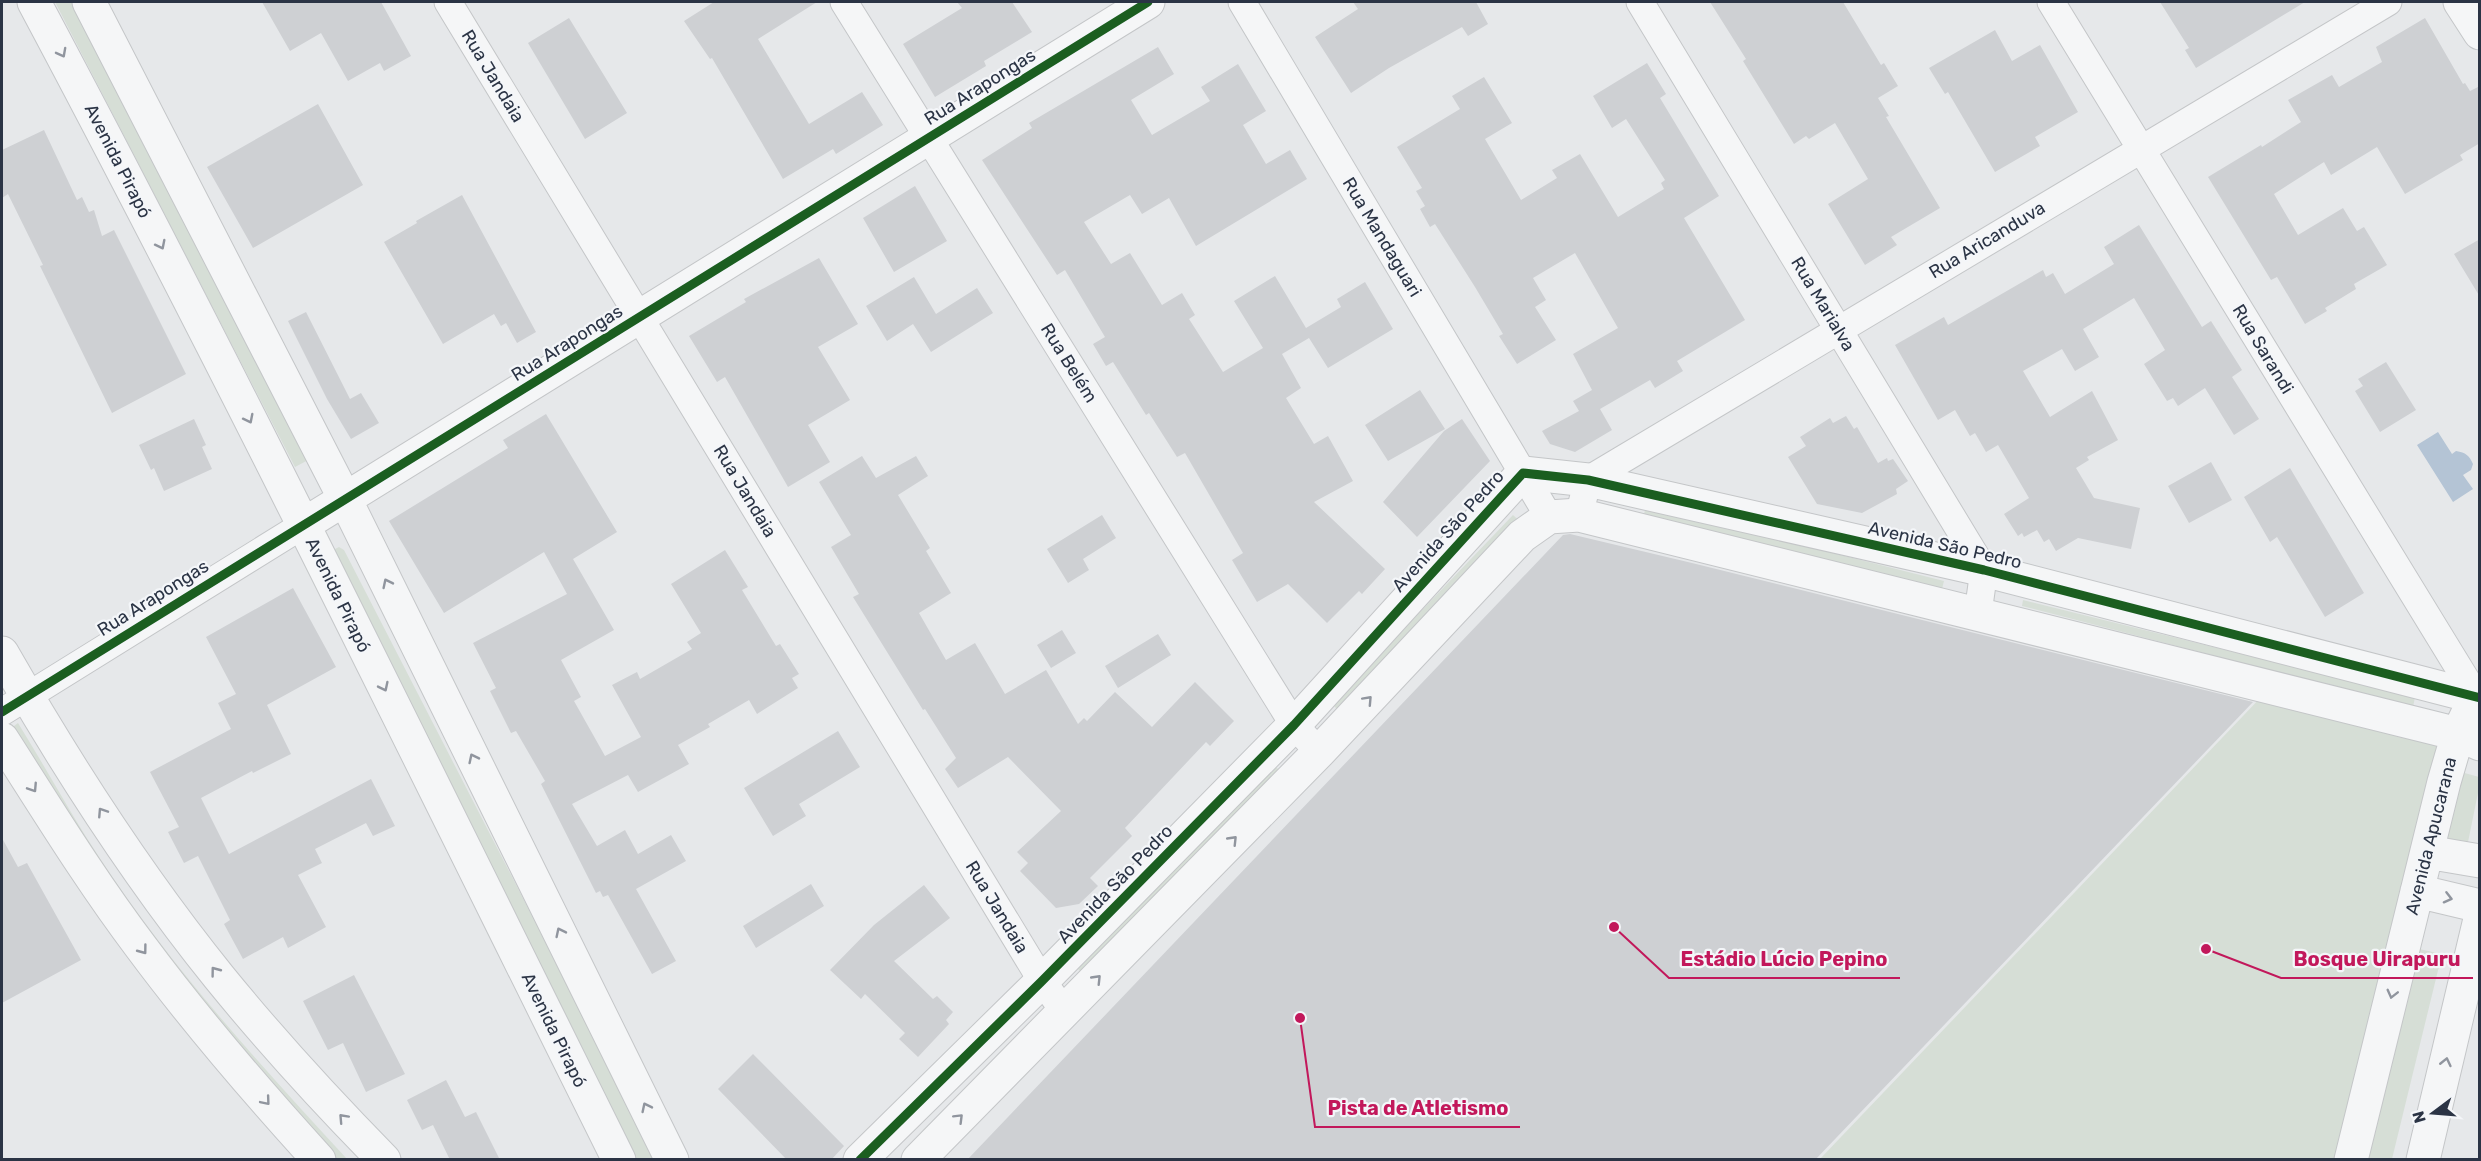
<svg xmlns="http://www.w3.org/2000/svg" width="2481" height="1161" font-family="Rubik,sans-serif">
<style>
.green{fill:#d6ded6}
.water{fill:#b4c4d5}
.building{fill:#ced0d3}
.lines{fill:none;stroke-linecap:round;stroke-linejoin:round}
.minor-casing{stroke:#c4c6c8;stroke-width:29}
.tertiary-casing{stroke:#c4c6c8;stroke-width:35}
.minor{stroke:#f5f6f7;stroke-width:27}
.tertiary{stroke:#f5f6f7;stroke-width:33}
.cycleway-casing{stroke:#f4f6f9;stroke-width:13}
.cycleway{stroke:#1b5e20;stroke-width:9}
.oneway{stroke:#90959e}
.labels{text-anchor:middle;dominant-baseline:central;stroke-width:4.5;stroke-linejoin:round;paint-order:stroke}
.street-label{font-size:18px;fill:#2b3445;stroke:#f4f6f9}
.leader{fill:none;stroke:#c2185b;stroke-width:2}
.callout-dot{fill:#c2185b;stroke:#f4f6f9;stroke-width:2}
.callout-label{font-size:20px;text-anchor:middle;font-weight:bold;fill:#c2185b;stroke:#f4f6f9;stroke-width:4.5;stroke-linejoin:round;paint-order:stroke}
</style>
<rect width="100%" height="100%" fill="#e6e8ea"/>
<path class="green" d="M 55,2 L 77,2 L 312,458 L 295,467 Z
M 1646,506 L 1944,581 L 1939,601 L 1641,526 Z
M 1513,515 L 1525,526 L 1343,715 L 1332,704 Z
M 339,547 L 344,550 L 657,1159 L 636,1159 L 435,770 L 331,551 Z
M 2023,600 L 2415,697 L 2413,707 L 2022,606 Z
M 2264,694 L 2447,739 L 2339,1159 L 1819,1160 Z
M 18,723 C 46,768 71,815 101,860 C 172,968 259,1064 347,1159 L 336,1159 L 261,1079 L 185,991 L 9,730 Z
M 1275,766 L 1286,777 L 1089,980 L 1078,969 Z
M 2461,772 L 2479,777 L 2479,788 L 2467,847 L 2446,842 Z
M 2419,949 L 2442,954 L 2392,1159 L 2368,1160 Z"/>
<path class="water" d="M 2438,432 L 2452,454 L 2456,451 C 2466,453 2469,455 2473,464 L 2471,470 L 2463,475 L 2473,489 L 2453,502 L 2417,445 Z"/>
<path class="building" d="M 262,2 L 381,2 L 411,56 L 384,71 L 380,63 L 348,81 L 321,33 L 290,51 Z
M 714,2 L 817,2 L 758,39 L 809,124 L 862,92 L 883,125 L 836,154 L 833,149 L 783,179 L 712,58 L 710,59 L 684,21 Z
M 957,2 L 1012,2 L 1032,32 L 984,61 L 986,66 L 935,97 L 903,44 L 962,8 Z
M 1353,2 L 1476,2 L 1488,24 L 1468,36 L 1462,27 L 1389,68 L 1351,93 L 1315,37 L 1358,9 Z
M 1710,2 L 1843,2 L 1881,65 L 1884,63 L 1898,86 L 1878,98 L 1889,116 L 1886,117 L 1940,208 L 1891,237 L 1897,245 L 1865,265 L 1828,204 L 1868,179 L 1835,123 L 1809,139 L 1806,136 L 1794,144 L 1743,61 L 1746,59 Z
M 2160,2 L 2305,2 L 2196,68 L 2185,50 L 2189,48 Z
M 569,18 L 627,113 L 585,139 L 528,43 Z
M 2425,18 L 2463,84 L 2465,83 L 2470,91 L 2480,86 L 2480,143 L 2460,155 L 2463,160 L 2405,194 L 2377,147 L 2331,175 L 2324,162 L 2274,194 L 2298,235 L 2343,208 L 2357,231 L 2364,227 L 2387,265 L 2354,284 L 2356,289 L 2325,308 L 2327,311 L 2305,324 L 2277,277 L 2271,280 L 2208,177 L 2261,145 L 2262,147 L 2301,122 L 2288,100 L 2332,75 L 2339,87 L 2382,62 L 2376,47 Z
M 1995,30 L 2012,61 L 2040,45 L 2078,112 L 2035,137 L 2040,146 L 1995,172 L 1948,92 L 1945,94 L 1929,68 Z
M 1158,47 L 1174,74 L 1131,100 L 1152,135 L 1210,101 L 1201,87 L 1238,64 L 1266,111 L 1243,125 L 1266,164 L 1290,150 L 1307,179 L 1196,246 L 1169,198 L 1142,214 L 1130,195 L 1084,222 L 1111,264 L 1130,253 L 1162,305 L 1182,293 L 1195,315 L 1189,319 L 1223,372 L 1263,348 L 1234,301 L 1275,276 L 1306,328 L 1341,307 L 1337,299 L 1365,282 L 1393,329 L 1328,368 L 1309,338 L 1282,354 L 1301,388 L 1286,398 L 1314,444 L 1328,436 L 1353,481 L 1314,502 L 1385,569 L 1362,594 L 1359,591 L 1327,623 L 1288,584 L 1257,602 L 1232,560 L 1243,553 L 1185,453 L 1177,457 L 1149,413 L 1146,415 L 1113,362 L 1106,366 L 1093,344 L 1105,337 L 1065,270 L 1057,275 L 982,160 L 1032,128 L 1029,123 Z
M 1647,63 L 1666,94 L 1660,98 L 1719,196 L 1684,218 L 1745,320 L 1677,361 L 1683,371 L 1655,388 L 1650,380 L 1600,409 L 1612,430 L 1575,452 L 1550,444 L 1542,431 L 1579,411 L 1573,401 L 1592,390 L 1573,354 L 1618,328 L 1575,253 L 1533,278 L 1546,300 L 1535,307 L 1556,340 L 1517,364 L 1499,336 L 1503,334 L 1475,287 L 1435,224 L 1430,227 L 1420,209 L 1425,206 L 1416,191 L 1422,188 L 1397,147 L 1460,109 L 1452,96 L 1484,77 L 1512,123 L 1485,139 L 1521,200 L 1557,178 L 1552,170 L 1580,154 L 1618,217 L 1664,189 L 1661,183 L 1665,180 L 1626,119 L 1612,128 L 1593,96 Z
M 318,104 L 363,185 L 253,248 L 207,167 Z
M 44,130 L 77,200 L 82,197 L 89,212 L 94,210 L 102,236 L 114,230 L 186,374 L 112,413 L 40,266 L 43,265 L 8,194 L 2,198 L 2,150 Z
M 915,186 L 947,241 L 894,272 L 863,218 Z
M 462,195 L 536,332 L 517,343 L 506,323 L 501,326 L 494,314 L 443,344 L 384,242 L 417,223 L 416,221 Z
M 2139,225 L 2202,327 L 2211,321 L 2242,370 L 2232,377 L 2259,419 L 2234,435 L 2205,388 L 2178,406 L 2173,398 L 2167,401 L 2144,364 L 2165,350 L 2134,298 L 2083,329 L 2099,357 L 2075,371 L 2062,349 L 2023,371 L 2050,417 L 2092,391 L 2118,440 L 2087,457 L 2089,460 L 2076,468 L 2094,498 L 2140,508 L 2131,549 L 2078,538 L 2056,551 L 2049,539 L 2044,542 L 2037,530 L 2024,537 L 2022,533 L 2018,536 L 2004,514 L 2029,498 L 1998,445 L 1986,452 L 1975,433 L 1970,436 L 1955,410 L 1938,420 L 1895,345 L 1944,317 L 1948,325 L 2043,270 L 2046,277 L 2053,273 L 2065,294 L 2114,264 L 2104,247 Z
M 2480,239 L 2480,297 L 2454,254 Z
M 819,258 L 858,324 L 818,347 L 850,400 L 808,425 L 830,462 L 788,487 L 725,377 L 717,382 L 689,336 L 746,302 L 744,299 Z
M 914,277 L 936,314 L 977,288 L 993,313 L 931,352 L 913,324 L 887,341 L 866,306 Z
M 306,312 L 350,399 L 361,393 L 379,423 L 351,439 L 327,399 L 288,321 Z
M 2386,362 L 2416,410 L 2380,432 L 2355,391 L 2363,386 L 2358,379 Z
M 1420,390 L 1445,429 L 1388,461 L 1365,425 Z
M 546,414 L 617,532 L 573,559 L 614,630 L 561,660 L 581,697 L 574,701 L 605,756 L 641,737 L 612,685 L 637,672 L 640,679 L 692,649 L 687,642 L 701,633 L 671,584 L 725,550 L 748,587 L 742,590 L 776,646 L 780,644 L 799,674 L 792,678 L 798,688 L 757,714 L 749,700 L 708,724 L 710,727 L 678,745 L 689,764 L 638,792 L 628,775 L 572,804 L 597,846 L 625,830 L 638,854 L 671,835 L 686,861 L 636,889 L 676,961 L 652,974 L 608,895 L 603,897 L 600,891 L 596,893 L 541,784 L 545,781 L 516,731 L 511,733 L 490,691 L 496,688 L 473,643 L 567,594 L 544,552 L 444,613 L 389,521 L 508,448 L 503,440 Z
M 1846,416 L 1854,429 L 1857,427 L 1878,463 L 1887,458 L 1888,461 L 1893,459 L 1908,481 L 1896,489 L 1897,494 L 1862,513 L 1817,504 L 1788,457 L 1806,446 L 1800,437 L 1830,418 L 1833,423 Z
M 194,419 L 206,445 L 202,447 L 212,469 L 164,491 L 154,468 L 151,470 L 139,445 Z
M 1462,419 L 1490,461 L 1417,537 L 1383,502 L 1444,431 Z
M 862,456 L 876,478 L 916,456 L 928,476 L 898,495 L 930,548 L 926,551 L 951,593 L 919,613 L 946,660 L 975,643 L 1005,694 L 1046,670 L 1078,724 L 1084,718 L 1087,721 L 1115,692 L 1152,727 L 1195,682 L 1234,721 L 1210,746 L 1206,742 L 1125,828 L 1132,836 L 1090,878 L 1098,886 L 1079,904 L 1056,908 L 1020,871 L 1028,863 L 1017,852 L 1061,811 L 1008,757 L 958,788 L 945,769 L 956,758 L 925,709 L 923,710 L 853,597 L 859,594 L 831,547 L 851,535 L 819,482 Z
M 2211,462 L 2232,500 L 2189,523 L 2168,486 Z
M 2290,468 L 2364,593 L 2325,617 L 2277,537 L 2270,542 L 2244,497 Z
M 1102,515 L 1116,538 L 1083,559 L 1089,570 L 1068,583 L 1047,549 Z
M 1570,534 L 1692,563 L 2253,702 L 1815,1160 L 967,1160 L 1563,535 Z
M 293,588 L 336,667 L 267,705 L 291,754 L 253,773 L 252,771 L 201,798 L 229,854 L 371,779 L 395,826 L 373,836 L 366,823 L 315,849 L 322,863 L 298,875 L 326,927 L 288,948 L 283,937 L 243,959 L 224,924 L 230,920 L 198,856 L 184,863 L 168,832 L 179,827 L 150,772 L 231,729 L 218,703 L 236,694 L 206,637 Z
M 1062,630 L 1076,653 L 1051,668 L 1037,645 Z
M 1158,634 L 1171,655 L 1118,688 L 1105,666 Z
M 838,731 L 860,767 L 799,804 L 806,816 L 773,836 L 744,788 Z
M 2,838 L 18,867 L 27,863 L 81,960 L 2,1003 Z
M 811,884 L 824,906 L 756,948 L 743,926 Z
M 924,885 L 950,918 L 894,961 L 933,999 L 937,996 L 953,1012 L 946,1020 L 949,1024 L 918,1057 L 899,1039 L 905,1033 L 865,994 L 861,999 L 830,970 L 874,925 Z
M 354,975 L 405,1074 L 366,1092 L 343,1043 L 328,1050 L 303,1001 Z
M 753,1054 L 844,1146 L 831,1160 L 787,1160 L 718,1089 Z
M 446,1080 L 465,1117 L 476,1112 L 500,1160 L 450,1160 L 433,1125 L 422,1130 L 407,1100 Z"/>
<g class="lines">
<g class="minor-casing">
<path id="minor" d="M 448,2 L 1042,981 L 1065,1012
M 844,2 L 1294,725 L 1319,752
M 1242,2 L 1549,517
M 1640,2 L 1984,570 L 1978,613
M 2051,2 L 2476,696
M 1579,515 L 1588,480 L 2388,2
M 2,712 L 303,525"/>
</g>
<g class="tertiary-casing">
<path id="tertiary" d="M 34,2 C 237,383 426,772 619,1160
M 89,2 L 345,499 L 672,1160
M 2460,2 L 2480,33
M 303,525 L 1148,2
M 2,653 C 65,763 139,878 219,977 C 271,1041 326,1101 384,1160
M 2,739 C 47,809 91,881 141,947 C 196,1021 257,1092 319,1160
M 2427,852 L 2480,861
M 2417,891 L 2480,906
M 860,1160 L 1042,981 L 1294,725 L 1523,473 L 1588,480 L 1984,570 L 2480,698
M 918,1160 L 1319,752 L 1522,536 L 1549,517 L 1579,515 L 2458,734 L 2480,744
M 2351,1160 L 2444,782 L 2458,734 L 2467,715
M 2423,1160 L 2480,919"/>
</g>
<use href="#minor" class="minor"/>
<use href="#tertiary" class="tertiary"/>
<g class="cycleway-casing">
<path id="cycleway" d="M 2,712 L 1148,2
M 860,1160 L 1042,981 L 1294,725 L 1523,473 L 1588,480 L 1984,570 L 2480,698"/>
</g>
<use href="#cycleway" class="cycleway"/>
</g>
<defs><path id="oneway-chevron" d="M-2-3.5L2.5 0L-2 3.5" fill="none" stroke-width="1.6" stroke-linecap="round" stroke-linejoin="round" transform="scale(1.5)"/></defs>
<g class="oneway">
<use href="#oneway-chevron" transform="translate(62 53) rotate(62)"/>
<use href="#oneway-chevron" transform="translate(161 245) rotate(63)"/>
<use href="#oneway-chevron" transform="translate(249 419) rotate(63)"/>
<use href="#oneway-chevron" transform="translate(387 583) rotate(-116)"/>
<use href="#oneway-chevron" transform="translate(384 687) rotate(64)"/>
<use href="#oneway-chevron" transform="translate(1368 700) rotate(-47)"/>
<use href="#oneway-chevron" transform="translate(473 758) rotate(-116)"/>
<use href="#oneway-chevron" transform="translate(33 788) rotate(57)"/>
<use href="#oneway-chevron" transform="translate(102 812) rotate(-123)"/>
<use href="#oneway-chevron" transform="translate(1233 840) rotate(-46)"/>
<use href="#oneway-chevron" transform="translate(2448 898) rotate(14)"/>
<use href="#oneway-chevron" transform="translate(560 932) rotate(-116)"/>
<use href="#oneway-chevron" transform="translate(143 950) rotate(53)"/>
<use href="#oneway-chevron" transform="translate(215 971) rotate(-127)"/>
<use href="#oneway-chevron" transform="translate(1097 979) rotate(-46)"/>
<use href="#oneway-chevron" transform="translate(2392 994) rotate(104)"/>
<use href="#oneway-chevron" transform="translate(2446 1062) rotate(-77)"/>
<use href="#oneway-chevron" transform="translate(266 1101) rotate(50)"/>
<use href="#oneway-chevron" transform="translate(646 1107) rotate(-116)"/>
<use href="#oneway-chevron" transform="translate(343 1118) rotate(-133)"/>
<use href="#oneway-chevron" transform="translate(959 1118) rotate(-45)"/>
</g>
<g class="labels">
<g class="street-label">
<text transform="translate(493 76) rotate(59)">Rua Jandaia</text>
<text transform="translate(980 87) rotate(-32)">Rua Arapongas</text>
<text transform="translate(118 161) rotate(63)">Avenida Pirapó</text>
<text transform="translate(1382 237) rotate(59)">Rua Mandaguari</text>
<text transform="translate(1987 240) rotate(-31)">Rua Aricanduva</text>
<text transform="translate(1823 304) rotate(59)">Rua Marialva</text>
<text transform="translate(567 343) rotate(-32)">Rua Arapongas</text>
<text transform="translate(2263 349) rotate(59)">Rua Sarandi</text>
<text transform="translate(1069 363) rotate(58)">Rua Belém</text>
<text transform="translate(745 491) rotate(59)">Rua Jandaia</text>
<text transform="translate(1448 531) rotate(-48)">Avenida São Pedro</text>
<text transform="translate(1945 545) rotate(13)">Avenida São Pedro</text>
<text transform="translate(338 595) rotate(64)">Avenida Pirapó</text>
<text transform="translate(153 598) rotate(-32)">Rua Arapongas</text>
<text transform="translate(2431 836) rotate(-76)">Avenida Apucarana</text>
<text transform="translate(1115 884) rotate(-46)">Avenida São Pedro</text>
<text transform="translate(997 907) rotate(59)">Rua Jandaia</text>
<text transform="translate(554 1030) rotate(64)">Avenida Pirapó</text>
</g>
</g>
<path class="leader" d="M2206 949L2281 978H2473M1614 927L1669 978H1900M1300 1018L1315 1127H1520"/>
<g class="callout-dot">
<circle cx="2206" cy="949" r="6"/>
<circle cx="1614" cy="927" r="6"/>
<circle cx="1300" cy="1018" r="6"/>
</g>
<g class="callout-label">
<text x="2377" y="966">Bosque Uirapuru</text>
<text x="1784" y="966">Estádio Lúcio Pepino</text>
<text x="1418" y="1115">Pista de Atletismo</text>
</g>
<rect width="2481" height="1161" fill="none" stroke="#2b3445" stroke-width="6"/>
<g transform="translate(2433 1113) rotate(254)" stroke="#f4f6f9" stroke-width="4.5" paint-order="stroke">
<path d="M0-4.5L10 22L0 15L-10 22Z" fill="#2b3445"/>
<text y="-9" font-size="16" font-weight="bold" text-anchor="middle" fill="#2b3445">N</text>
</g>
</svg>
